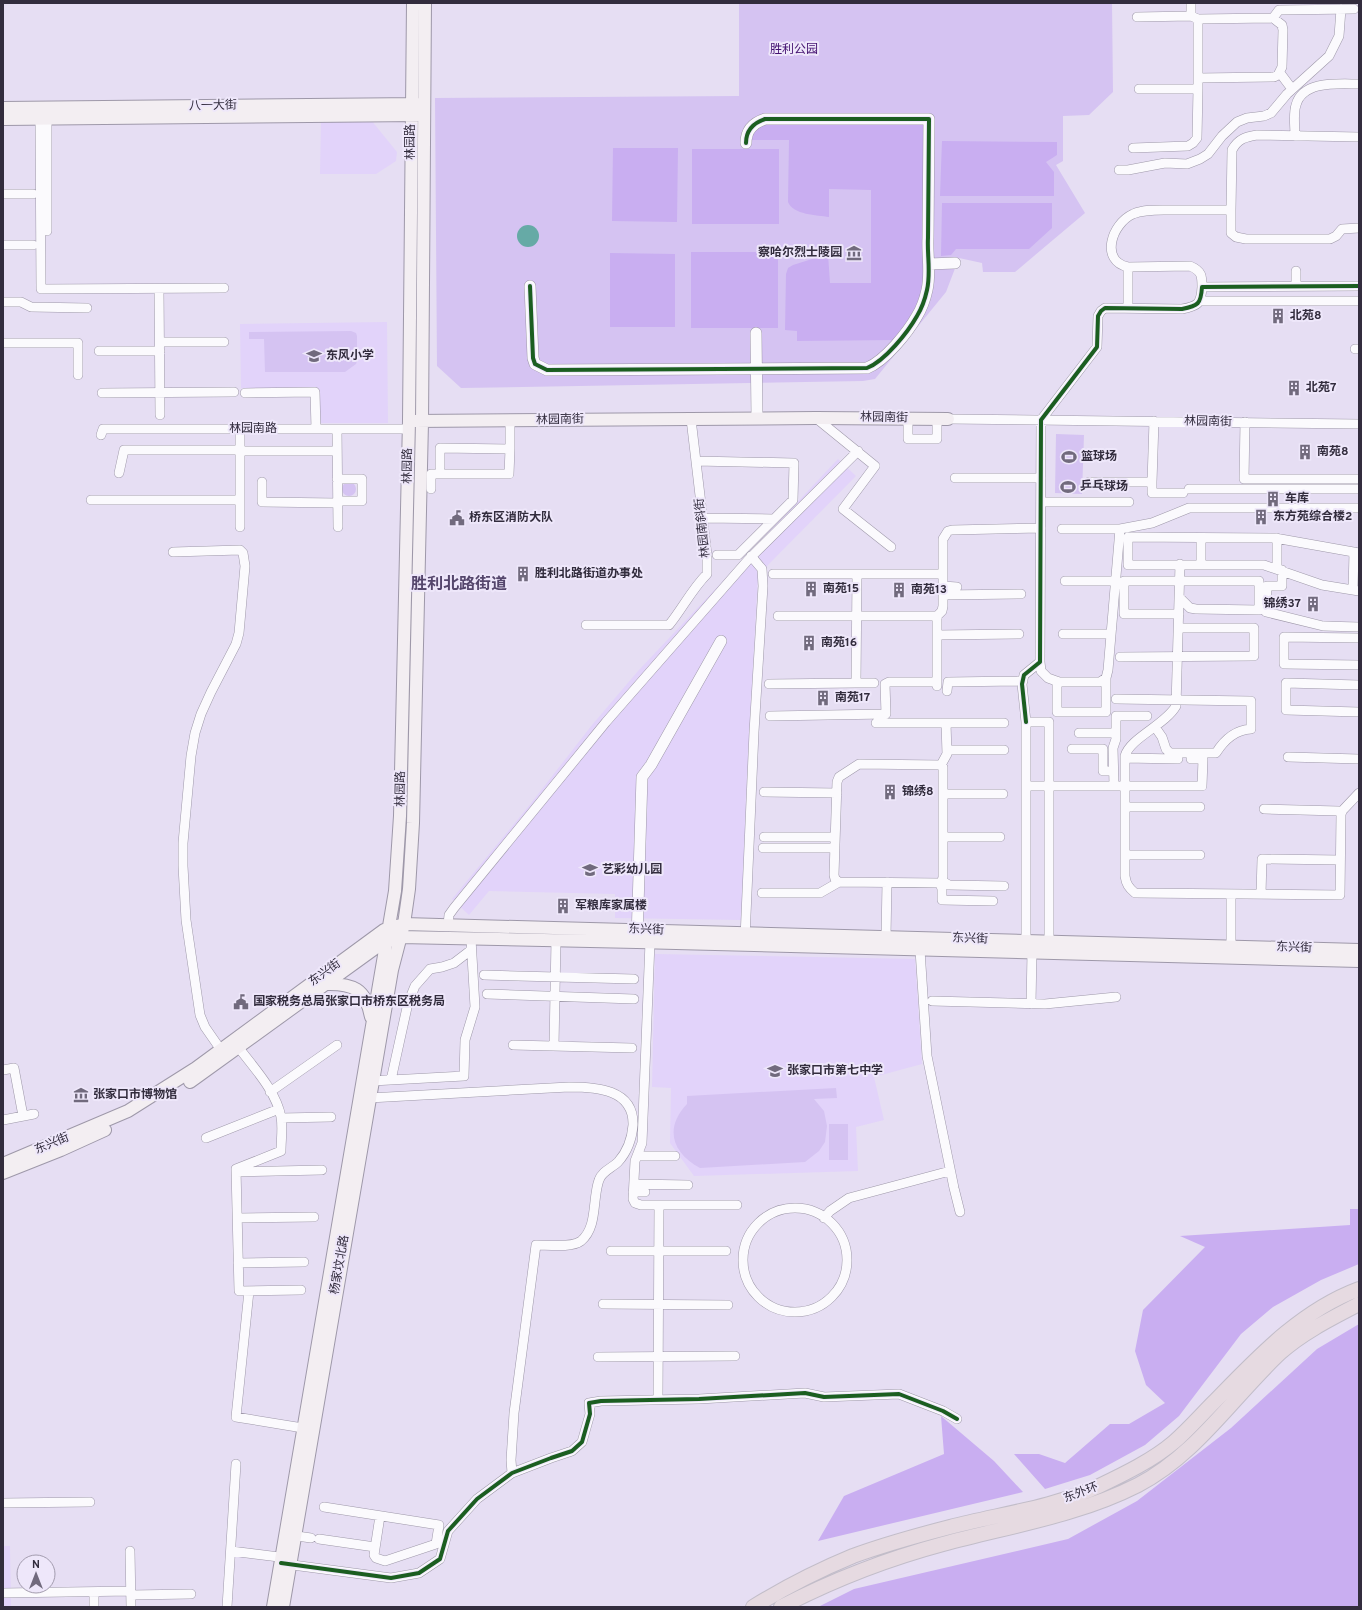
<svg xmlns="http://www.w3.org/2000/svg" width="1362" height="1610" font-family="Overpass,'Noto Sans SC',sans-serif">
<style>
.built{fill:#e2d3fa}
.green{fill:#d5c3f2}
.forest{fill:#c9aef1}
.water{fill:#66aaa6}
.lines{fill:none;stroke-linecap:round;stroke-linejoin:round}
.minor-casing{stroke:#9e98a9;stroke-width:10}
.tertiary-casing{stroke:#9e98a9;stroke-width:12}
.secondary-casing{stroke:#9e98a9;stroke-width:14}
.trunk-casing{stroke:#c2bdc9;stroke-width:16}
.minor{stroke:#fbfafd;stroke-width:9}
.tertiary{stroke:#fbfafd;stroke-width:11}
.secondary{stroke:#f3eef2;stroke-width:12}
.trunk{stroke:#e6dae1;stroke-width:14}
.cycleway-casing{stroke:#eee7fa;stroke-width:6}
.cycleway{stroke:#1b5e20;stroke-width:4}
.labels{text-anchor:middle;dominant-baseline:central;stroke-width:4;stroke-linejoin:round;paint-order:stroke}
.park-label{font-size:12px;fill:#431170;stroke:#eee7fa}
.street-label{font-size:12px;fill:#322c3d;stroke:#eee7fa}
.poi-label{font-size:12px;font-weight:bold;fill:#322c3d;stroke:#eee7fa;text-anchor:start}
.district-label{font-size:16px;font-weight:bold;fill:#55466c;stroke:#eee7fa}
</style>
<rect width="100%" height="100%" fill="#e6def3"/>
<path class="built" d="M 321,119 L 371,120 L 397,152 L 396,161 L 376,174 L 320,174 Z
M 387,322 L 388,423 L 318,423 L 317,388 L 241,388 L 240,324 Z
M 838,459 L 856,476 L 767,566 L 763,574 L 758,574 L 746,794 L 742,920 L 615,918 L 615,894 L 489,891 L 469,915 L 452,899 L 528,807 L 592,725 L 638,671 Z
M 655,954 L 915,959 L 922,1064 L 874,1077 L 884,1120 L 856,1127 L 858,1171 L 694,1176 L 670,1143 L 671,1088 L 652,1087 Z
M 3,1546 L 10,1546 L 11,1607 L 3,1607 Z"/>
<path class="green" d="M 739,3 L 1112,3 L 1113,92 L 1089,115 L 1063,116 L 1063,161 L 1056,165 L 1085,213 L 1015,272 L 983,272 L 982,263 L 959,258 L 946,292 L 875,379 L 863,381 L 461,388 L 437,366 L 435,98 L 739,96 Z
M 351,331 L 356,333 L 357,336 L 357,361 L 356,364 L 345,372 L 265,372 L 264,339 L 249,339 L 249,332 Z
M 1056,434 L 1084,435 L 1082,494 L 1055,493 Z
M342 489a7 7 0 1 1 14 0a7 7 0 1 1-14 0Z
M 836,1088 L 837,1098 L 814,1099 L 824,1111 L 827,1126 L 825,1142 L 819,1151 L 805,1162 L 700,1168 C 672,1153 664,1128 687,1104 L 687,1096 Z
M 829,1124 L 848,1124 L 848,1160 L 829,1160 Z"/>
<path class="forest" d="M 768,122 L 926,122 L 923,294 L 909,323 L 895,340 L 797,341 L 797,331 L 785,330 L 786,274 L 788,268 L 793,265 L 828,254 L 830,283 L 871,283 L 871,190 L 829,189 L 829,217 C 817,215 793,215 788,202 L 789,140 L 750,140 L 752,130 Z
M 942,141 L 1057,142 L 1057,155 L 1046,162 L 1054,172 L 1054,196 L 940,196 Z
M 613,148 L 678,148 L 677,222 L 612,221 Z
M 692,149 L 779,149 L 779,224 L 692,224 Z
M 942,203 L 1052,203 L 1052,228 L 1029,249 L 956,249 L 951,255 L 941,256 Z
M 691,252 L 778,252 L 778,328 L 691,328 Z
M 610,253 L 675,254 L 675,327 L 610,327 Z
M 1350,1209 L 1359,1209 L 1359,1264 L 1321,1280 L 1273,1307 L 1241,1334 L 1179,1416 L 1145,1445 L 1090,1475 L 1045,1489 L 1014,1454 L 1039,1454 L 1065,1463 L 1110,1424 L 1129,1424 L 1165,1403 L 1146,1385 L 1135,1351 L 1143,1310 L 1205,1247 L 1180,1236 L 1350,1225 Z
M 1359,1324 L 1359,1607 L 818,1607 L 854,1589 L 1068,1539 L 1137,1501 L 1231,1428 L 1317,1349 Z
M 941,1416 L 994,1461 L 1023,1492 L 818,1541 L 844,1496 L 944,1454 Z"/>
<path class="water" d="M517 236a11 11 0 1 1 22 0a11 11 0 1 1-22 0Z"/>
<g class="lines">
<g class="minor-casing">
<path id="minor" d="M 1191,3 L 1191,16
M 1137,17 L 1191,16 L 1198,19 L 1273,18 L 1279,10 L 1354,9
M 1280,73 L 1292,89
M 1198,78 L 1274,77 L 1278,75 L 1282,67 L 1283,30 L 1282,25 L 1273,18
M 1139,89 L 1198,89 L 1198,19
M 40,119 L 41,289 L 224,288
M 47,119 L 47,231
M 1295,136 C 1295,126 1293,114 1296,105 C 1303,80 1339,84 1359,84
M 1133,148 L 1188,146 L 1193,143 L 1197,138 L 1198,89
M 1119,170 L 1128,170 L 1165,163 L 1187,164 L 1200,159 L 1208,154 L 1222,136 L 1237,122 L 1247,118 L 1264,116 L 1271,113 L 1287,94 L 1329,56 L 1339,36 L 1341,9
M 3,194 L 33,194
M 1231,210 L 1231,233 L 1236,237 L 1246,239 L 1330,239 L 1336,236 L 1342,229 L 1359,228
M 3,245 L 33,245
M 1296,271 L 1296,286
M 1202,287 C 1202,276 1202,271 1190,266 L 1128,267 C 1100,261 1111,224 1133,214 C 1145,209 1159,210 1172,210 C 1191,210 1211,210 1231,210 L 1232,150 C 1238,139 1245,137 1257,135 L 1359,137
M 159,289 L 160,415
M 1200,301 L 1359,301
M 3,302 L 21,302 L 31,307 L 87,308
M 1128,308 L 1128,267
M 160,342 L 224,342
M 3,343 L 78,343 L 78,375
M 1355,349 L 1359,349
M 99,351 L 160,351
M 102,393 L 234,392
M 245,393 L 315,392 L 316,429
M 816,418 L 875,466 L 843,509 L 891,547
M 908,419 L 908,439 L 937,439 L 937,419
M 948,419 L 1359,424
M 1245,422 L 1244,479 L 1359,479
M 337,429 L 338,527
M 101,435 L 103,429 L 409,429
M 245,451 L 337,451
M 696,461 L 794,463 L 793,500 L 738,555 L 717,555
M 440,468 L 440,448 L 510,449 L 510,421
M 119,473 L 124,450 L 240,450
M 955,478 L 1041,478
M 337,479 L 362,479 L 362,501 L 337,501
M 262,482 L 262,502 L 337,503
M 1089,482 L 1152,482 L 1154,421
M 1152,482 L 1152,493 L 1183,493
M 431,489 L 431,474 L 509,474 L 510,449
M 1189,489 L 1359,489
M 91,500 L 240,500
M 1041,502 L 1129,502
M 703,518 L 774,519
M 240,527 L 240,429
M 1062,529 L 1120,529
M 1201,538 L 1201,565
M 1277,538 L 1277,569
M 173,552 L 240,550 L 243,553 L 245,566 L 239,633 L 236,644 L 211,692 L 201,714 L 195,733 L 191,756 L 183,843 L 183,866 L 186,920 L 200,1015 L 205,1027 L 221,1050
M 1359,553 L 1275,538 L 1128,537 L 1128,565 L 1264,565 L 1322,585 L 1359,591
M 1180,564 L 1176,706 C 1165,725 1130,738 1125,756 L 1125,876 C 1126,884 1129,888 1135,893 L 1340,895 L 1341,814 L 1342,811 L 1359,793
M 1282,570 L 1282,586 L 1267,586 L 1266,612 L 1323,626 L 1359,627
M 773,574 L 943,574
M 1065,581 L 1116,581
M 943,586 L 957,587
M 1353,590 L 1354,552
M 943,595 L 1021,594
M 1179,614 L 1124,614 L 1124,581 L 1259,581 L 1259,610 L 1196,609 L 1190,608 L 1180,598
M 778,616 L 937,616
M 586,625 L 669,625 C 682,609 692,589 707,574 L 707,555 L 691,419
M 1063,634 L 1111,634
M 937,635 L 1019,634
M 1359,638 L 1284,637 L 1284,664 L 1359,665
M 1120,657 L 1254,656 L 1254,628 L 1179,628
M 1040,662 L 1041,671 L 1048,678 L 1059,682 L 1100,682 L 1106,678 L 1108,670 L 1120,529 L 1152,523 L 1189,508 L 1359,508
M 1057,681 L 1057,712 L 1106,712 L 1106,678
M 856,683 L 874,683
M 769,684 L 856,683 L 857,574
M 1359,685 L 1286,683 L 1286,710 L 1359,712
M 937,686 L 937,616 L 942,611 L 943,606 L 943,539 L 948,531 L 952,530 L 1041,528
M 947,691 L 948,682 L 1023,681
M 1116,699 L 1251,701 L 1251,729 C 1235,730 1224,740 1216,753 L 1170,753 L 1166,749 L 1162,737 L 1155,727
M 770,716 L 886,714 L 885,684 L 889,682 L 937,682
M 1026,722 L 1022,684 L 1024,675 L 1040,662 L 1041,420 L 1097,347 L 1098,316 L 1101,311 L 1105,308 L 1182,309 C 1198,306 1201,304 1202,287 L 1359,286
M 876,723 L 1004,723
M 1079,733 L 1116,733
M 1072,749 L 1103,749 L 1103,771 L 1113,771
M 947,750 L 1004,750
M 1288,757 L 1359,759
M 1125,758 L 1178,759
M 859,764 L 941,765 L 943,767 L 943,877 L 942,881 L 940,883 L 839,882 L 835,879 L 834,875 L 837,782 L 839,777 Z
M 941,765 L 947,754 L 946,723
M 1114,785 L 1113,748 L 1116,739 L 1116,716 L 1147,716
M 1026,786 L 1202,786 L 1203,759 L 1191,759
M 764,792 L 837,793
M 943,794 L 1003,794
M 1125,807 L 1200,807
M 1264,809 L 1339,811 L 1342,812
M 764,837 L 835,837
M 943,837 L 1000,837
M 763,848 L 835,848
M 1125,855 L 1200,855
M 942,881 L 949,885 L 1004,886
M 940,883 L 942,889 L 942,900 L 993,901
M 762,893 L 820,893 L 839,882
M 1261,894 L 1262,859 L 1340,860
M 448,925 L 449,915 L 454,908 L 606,722 L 748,560 L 858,451
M 886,937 L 887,882
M 745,938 L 754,732 L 763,586 L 762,569 L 751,556
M 1026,941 L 1026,722 L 1049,722 L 1049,942
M 650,942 L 642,1143 L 635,1161 L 633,1199 L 635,1203 L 641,1205 L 737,1205
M 1231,946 L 1231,894
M 920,950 L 927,1056 L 954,1188 L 960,1212
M 484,975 L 634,979
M 487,994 L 634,999
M 932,1001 L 1045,1004 L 1116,997
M 1031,1004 L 1032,952
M 513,1045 L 632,1048
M 554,1046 L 556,940
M 239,1048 C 254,1068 276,1091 281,1117 C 283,1127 281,1140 281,1151 L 236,1169 L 239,1291 L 301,1290
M 3,1070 L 14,1068 L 23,1116
M 391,1080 L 408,1003 L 415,986 L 430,969 L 442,967 L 454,963 L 471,950
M 372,1081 L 464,1076 L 465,1040 L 475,1007 L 471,939
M 270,1092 L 337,1045
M 369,1098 L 569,1087 C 596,1087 634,1089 633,1125 C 632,1138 627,1152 618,1162 C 612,1168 602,1171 599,1180 C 592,1199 598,1227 581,1241 C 572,1248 548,1245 536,1245 L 514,1413 L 511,1460 L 512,1473
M 281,1118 L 331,1117
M 3,1120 L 34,1114
M 206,1138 L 279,1109
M 638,1156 L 675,1156
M 237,1172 L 322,1170
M 634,1184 L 688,1185
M 633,1192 L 645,1192
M743 1260a52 52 0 1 1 104 0a52 52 0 1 1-104 0Z
M 238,1218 L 314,1217
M 824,1218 L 830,1211 L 849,1198 L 950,1171
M 611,1251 L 726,1251
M 238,1263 L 304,1262
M 249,1291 L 236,1417 L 309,1429
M 603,1304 L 728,1305
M 598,1357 L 735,1356
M 658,1399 L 659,1205
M 3,1503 L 90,1502
M 324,1507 L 439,1525 L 436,1544 L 385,1561 L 376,1558 L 374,1555 L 380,1516
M 290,1535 L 311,1538
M 319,1539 L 375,1547
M 130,1551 L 131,1607
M 231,1551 L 287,1558
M 285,1564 L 391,1578 L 419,1573 L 440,1559 L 448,1531 L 477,1499 L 512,1473 L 551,1458 L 572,1451 L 582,1442 L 590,1414 L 589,1403 L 601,1401 L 699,1399 L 805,1393 L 824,1397 L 899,1394 L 943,1411 L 957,1419
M 94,1592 L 94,1607
M 3,1593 L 131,1591
M 131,1595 L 191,1594
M 227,1607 L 236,1464"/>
</g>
<g class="tertiary-casing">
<path id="tertiary" d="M 929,264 L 955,263
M 530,286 L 533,358 L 535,364 L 547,370 L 867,368 C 885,361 908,332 917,316 C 922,308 925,299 927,290 C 931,273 927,255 928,238 C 928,199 929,159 929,119 L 765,119 C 753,123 746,130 746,143
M 756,333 L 757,418
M 637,939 L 642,777 L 651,765 L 721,641"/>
</g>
<g class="secondary-casing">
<path id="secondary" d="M 3,108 L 419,104
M 3,119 L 418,115
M 414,421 L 816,418 L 948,419
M 325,984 C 353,983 366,989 371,1017
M 190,1082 L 381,944 L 400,937 L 637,942 L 1359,961
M 3,1164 L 128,1111 L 196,1068 L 384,930 L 404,924 L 1359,950
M 3,1173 L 61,1150 L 105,1130
M 273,1607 L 395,891 L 400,816 L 409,421 L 413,3
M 283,1607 L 392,970 L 404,924 L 409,889 L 413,823 L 422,422 L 425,3"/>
</g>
<g class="trunk-casing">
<path id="trunk" d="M 753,1607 C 784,1588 819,1570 853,1556 C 883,1545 919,1535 950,1527 C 1000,1514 1052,1508 1099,1486 C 1124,1474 1153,1460 1174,1442 C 1188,1430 1201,1415 1214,1402 C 1257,1358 1300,1311 1359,1289
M 781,1607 C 833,1580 887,1559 943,1544 C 1009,1526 1077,1516 1138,1485 C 1196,1455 1233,1397 1280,1353 C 1302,1333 1332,1318 1359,1304"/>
</g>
<use href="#minor" class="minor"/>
<use href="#tertiary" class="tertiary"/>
<use href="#secondary" class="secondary"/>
<use href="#trunk" class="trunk"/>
<g class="cycleway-casing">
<path id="cycleway" d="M 530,286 L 533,358 L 535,364 L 547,370 L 867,368 C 885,361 908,332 917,316 C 922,308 925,299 927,290 C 931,273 927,255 928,238 C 928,199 929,159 929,119 L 765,119 C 753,123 746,130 746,143
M 1026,722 L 1022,684 L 1024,675 L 1040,662 L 1041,420 L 1097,347 L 1098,316 L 1101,311 L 1105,308 L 1182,309 C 1198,306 1201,304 1202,287 L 1359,286
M 281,1563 L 391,1578 L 419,1573 L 440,1559 L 448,1531 L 477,1499 L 512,1473 L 551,1458 L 572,1451 L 582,1442 L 590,1414 L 589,1403 L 601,1401 L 699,1399 L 805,1393 L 824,1397 L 899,1394 L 943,1411 L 957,1419"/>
</g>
<use href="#cycleway" class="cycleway"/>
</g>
<defs>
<g id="museum-bare" transform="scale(1.2)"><path d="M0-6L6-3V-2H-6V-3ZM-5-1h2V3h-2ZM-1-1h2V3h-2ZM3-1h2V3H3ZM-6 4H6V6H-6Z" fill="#716a7d" stroke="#eee7fa" stroke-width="2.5" paint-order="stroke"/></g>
<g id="building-bare" transform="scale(1.2)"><path d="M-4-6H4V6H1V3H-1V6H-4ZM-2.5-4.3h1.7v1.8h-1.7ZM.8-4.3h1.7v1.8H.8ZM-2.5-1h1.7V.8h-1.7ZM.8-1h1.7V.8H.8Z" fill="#716a7d" stroke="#eee7fa" stroke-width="2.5" paint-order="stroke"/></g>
<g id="school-bare" transform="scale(1.2)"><path d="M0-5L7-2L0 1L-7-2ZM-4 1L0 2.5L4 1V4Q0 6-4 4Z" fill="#716a7d" stroke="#eee7fa" stroke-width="2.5" paint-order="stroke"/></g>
<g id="stadium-bare" transform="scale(1.2)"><path d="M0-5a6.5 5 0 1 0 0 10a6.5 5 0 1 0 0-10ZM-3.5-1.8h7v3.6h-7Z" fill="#716a7d" stroke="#eee7fa" stroke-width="2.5" paint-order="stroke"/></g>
<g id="civic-bare" transform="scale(1.2)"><path d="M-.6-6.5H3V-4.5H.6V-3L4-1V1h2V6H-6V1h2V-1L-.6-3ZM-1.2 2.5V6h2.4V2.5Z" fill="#716a7d" stroke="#eee7fa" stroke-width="2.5" paint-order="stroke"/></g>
</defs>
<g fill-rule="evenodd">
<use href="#museum-bare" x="854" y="253"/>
<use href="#building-bare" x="1278" y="316"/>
<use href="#school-bare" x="314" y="356"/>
<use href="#building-bare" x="1294" y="388"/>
<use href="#building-bare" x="1305" y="452"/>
<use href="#stadium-bare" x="1069" y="457"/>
<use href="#stadium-bare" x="1068" y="487"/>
<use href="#building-bare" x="1273" y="499"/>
<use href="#building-bare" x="1261" y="517"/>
<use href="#civic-bare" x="457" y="518"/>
<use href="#building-bare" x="523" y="574"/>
<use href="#building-bare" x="811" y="589"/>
<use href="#building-bare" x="899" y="590"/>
<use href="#building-bare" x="1313" y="604"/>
<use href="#building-bare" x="809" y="643"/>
<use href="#building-bare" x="823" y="698"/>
<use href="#building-bare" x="890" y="792"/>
<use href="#school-bare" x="590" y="870"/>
<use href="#building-bare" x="563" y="906"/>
<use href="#civic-bare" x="241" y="1002"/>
<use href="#school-bare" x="775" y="1071"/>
<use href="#museum-bare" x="81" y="1095"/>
</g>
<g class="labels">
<g class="park-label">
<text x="794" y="50">胜利公园</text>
</g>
<g class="street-label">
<text transform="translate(213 106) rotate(-1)">八一大街</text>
<text transform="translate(411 142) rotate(-90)">林园路</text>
<text transform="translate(884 418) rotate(1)">林园南街</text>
<text transform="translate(560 420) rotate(-1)">林园南街</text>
<text transform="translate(1208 422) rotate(1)">林园南街</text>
<text x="253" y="429">林园南路</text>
<text transform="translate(408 466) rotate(-89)">林园路</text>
<text transform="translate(703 528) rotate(-96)">林园南斜街</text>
<text transform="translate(401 789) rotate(-89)">林园路</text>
<text transform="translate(646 930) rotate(2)">东兴街</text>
<text transform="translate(970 939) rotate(2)">东兴街</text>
<text transform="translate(1294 948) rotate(2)">东兴街</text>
<text transform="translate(325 973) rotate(-36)">东兴街</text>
<text transform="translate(52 1144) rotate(-23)">东兴街</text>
<text transform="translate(340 1265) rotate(-80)">杨家坟北路</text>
<text transform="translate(1081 1493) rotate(-21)">东外环</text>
</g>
<g class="poi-label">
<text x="842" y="253" text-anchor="end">察哈尔烈士陵园</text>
<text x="1290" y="316">北苑8</text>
<text x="326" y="356">东风小学</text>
<text x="1306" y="388">北苑7</text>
<text x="1317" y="452">南苑8</text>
<text x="1081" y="457">篮球场</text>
<text x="1080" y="487">乒乓球场</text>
<text x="1285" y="499">车库</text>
<text x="1273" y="517">东方苑综合楼2</text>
<text x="469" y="518">桥东区消防大队</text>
<text x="535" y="574">胜利北路街道办事处</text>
<text x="823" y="589">南苑15</text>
<text x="911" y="590">南苑13</text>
<text x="1301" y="604" text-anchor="end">锦绣37</text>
<text x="821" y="643">南苑16</text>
<text x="835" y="698">南苑17</text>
<text x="902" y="792">锦绣8</text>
<text x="602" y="870">艺彩幼儿园</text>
<text x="575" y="906">军粮库家属楼</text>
<text x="253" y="1002">国家税务总局张家口市桥东区税务局</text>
<text x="787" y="1071">张家口市第七中学</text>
<text x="93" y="1095">张家口市博物馆</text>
</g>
<g class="district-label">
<text x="459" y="585">胜利北路街道</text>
</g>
</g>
<rect width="1362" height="1610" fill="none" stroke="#322c3d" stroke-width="8"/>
<g transform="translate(36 1574)"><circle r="19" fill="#eee7fa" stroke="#a39cae"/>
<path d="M0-3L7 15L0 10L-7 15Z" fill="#716a7d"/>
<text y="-6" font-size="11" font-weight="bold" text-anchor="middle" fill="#322c3d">N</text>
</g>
</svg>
